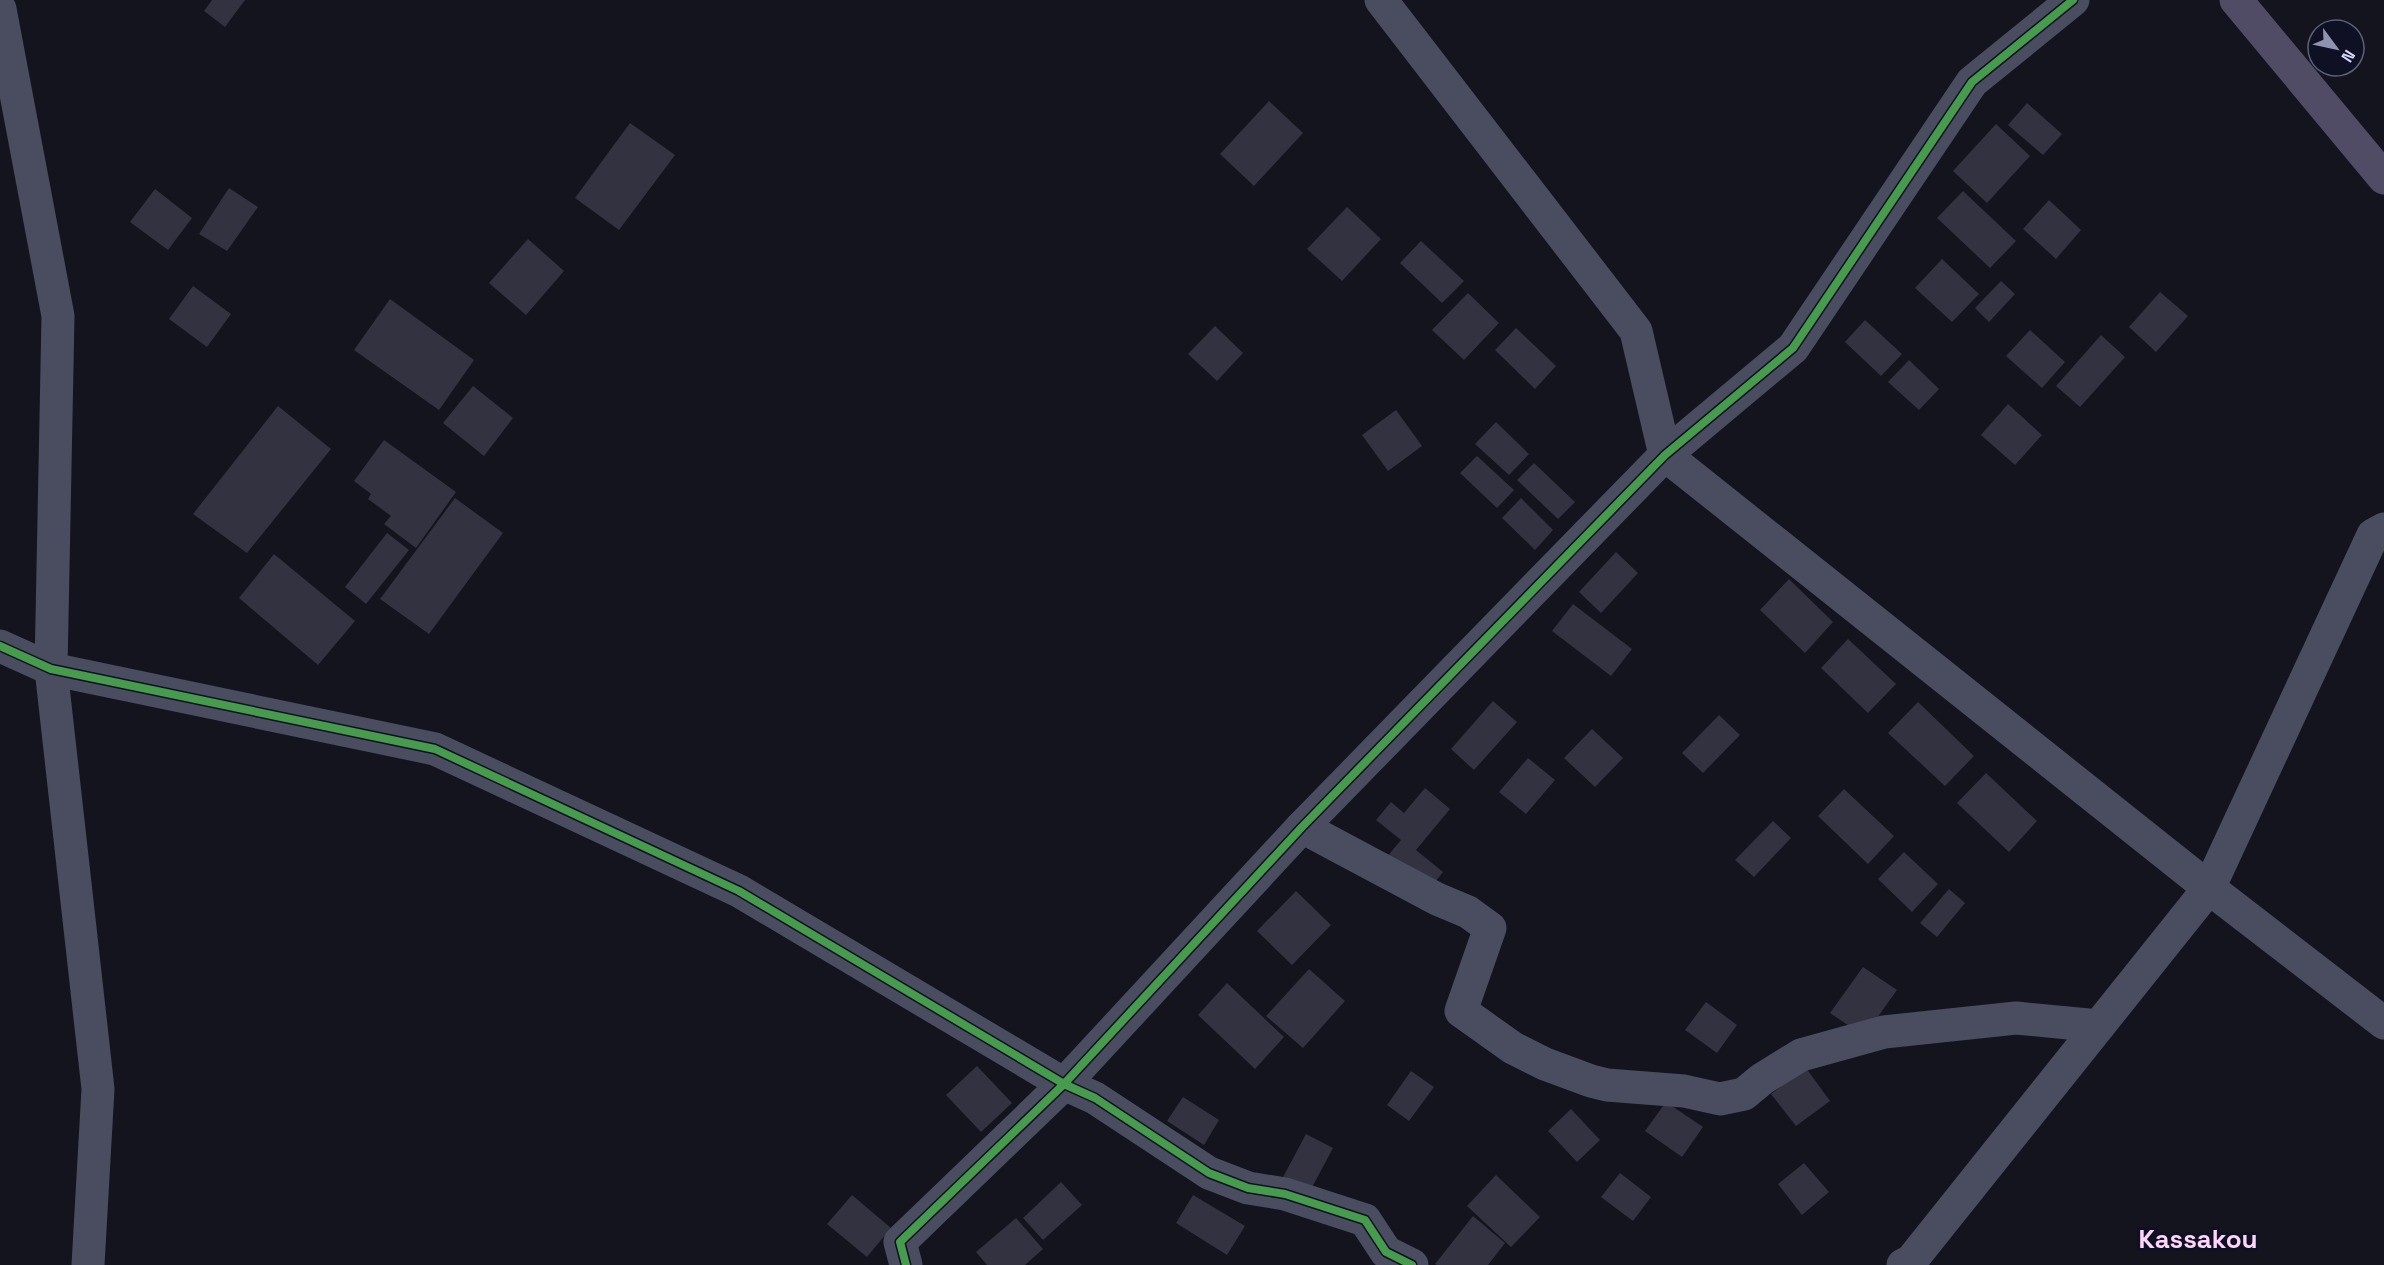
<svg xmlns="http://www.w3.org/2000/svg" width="2384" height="1265" font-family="'Space Grotesk',sans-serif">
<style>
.building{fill:#323241}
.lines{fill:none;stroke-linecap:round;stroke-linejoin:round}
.minor{stroke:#494d5f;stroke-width:33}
.tertiary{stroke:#494d5f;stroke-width:33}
.primary{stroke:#504c65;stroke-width:33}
.cycleway-casing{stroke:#0f1023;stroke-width:11}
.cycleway{stroke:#469c4c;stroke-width:8}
.labels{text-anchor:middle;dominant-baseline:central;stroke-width:6;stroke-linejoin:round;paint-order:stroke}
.quarter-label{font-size:26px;font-weight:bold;fill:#fed5f8;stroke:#0f1023}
</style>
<rect width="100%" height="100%" fill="#14141e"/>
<path class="building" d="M 212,0 L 245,0 L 225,27 L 204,11 Z
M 1269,101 L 1303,133 L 1254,186 L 1220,154 Z
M 2027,103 L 2062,134 L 2043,155 L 2008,125 Z
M 630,123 L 675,155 L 619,230 L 575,198 Z
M 1996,124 L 2030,156 L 1987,203 L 1953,171 Z
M 229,188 L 258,207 L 227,251 L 199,234 Z
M 155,189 L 192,218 L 168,250 L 130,222 Z
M 1963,191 L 2016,241 L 1990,268 L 1937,218 Z
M 2049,200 L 2081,230 L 2056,259 L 2023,229 Z
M 1347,207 L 1381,239 L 1342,281 L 1307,249 Z
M 528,239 L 564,271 L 526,315 L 489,283 Z
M 1421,241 L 1464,281 L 1442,303 L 1400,263 Z
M 1942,259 L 1979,294 L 1952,322 L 1915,288 Z
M 2001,281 L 2015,294 L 1989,322 L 1975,308 Z
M 193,286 L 231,314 L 207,347 L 169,319 Z
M 2160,292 L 2188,316 L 2156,352 L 2129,327 Z
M 1468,293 L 1499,323 L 1464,360 L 1432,330 Z
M 390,299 L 474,360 L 439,410 L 354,350 Z
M 1865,320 L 1902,354 L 1881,376 L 1845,342 Z
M 1215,326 L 1243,353 L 1217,381 L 1188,354 Z
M 1516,328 L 1556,366 L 1535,389 L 1495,350 Z
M 2030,330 L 2065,362 L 2042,388 L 2006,356 Z
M 2101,335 L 2125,357 L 2080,407 L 2056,386 Z
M 1909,360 L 1939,389 L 1919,410 L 1888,382 Z
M 473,386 L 513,418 L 484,456 L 443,423 Z
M 2008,404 L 2042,435 L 2015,465 L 1981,435 Z
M 278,406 L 331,449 L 247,553 L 193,514 Z
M 1396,410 L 1422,446 L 1388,471 L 1362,435 Z
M 1496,422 L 1529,454 L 1509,475 L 1475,444 Z
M 384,440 L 456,492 L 416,548 L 384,524 L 391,516 L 368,499 L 371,494 L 354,481 Z
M 1477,456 L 1514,490 L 1497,508 L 1460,473 Z
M 1534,463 L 1575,502 L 1558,519 L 1517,480 Z
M 455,498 L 503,533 L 429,634 L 380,599 Z
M 1521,498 L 1553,530 L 1535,550 L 1502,518 Z
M 387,533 L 409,550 L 366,604 L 345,587 Z
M 1616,552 L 1638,573 L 1601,613 L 1579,592 Z
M 274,554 L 355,621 L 318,665 L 239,598 Z
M 1789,579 L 1833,622 L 1805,653 L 1760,610 Z
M 1573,604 L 1632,649 L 1611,676 L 1552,631 Z
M 1848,639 L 1896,684 L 1868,713 L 1821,668 Z
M 1493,701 L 1517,722 L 1474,770 L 1451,749 Z
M 1918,702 L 1974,756 L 1945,786 L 1888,733 Z
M 1719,715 L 1740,735 L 1703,773 L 1682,753 Z
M 1592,729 L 1623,758 L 1595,787 L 1564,758 Z
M 1528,758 L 1555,780 L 1526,814 L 1499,792 Z
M 1986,773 L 2037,821 L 2009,852 L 1957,803 Z
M 1425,788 L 1450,809 L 1416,850 L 1443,872 L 1428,891 L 1386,858 L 1401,840 L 1376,820 L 1391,802 L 1404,813 Z
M 1844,789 L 1894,836 L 1868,864 L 1818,816 Z
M 1773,821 L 1791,838 L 1754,877 L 1735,860 Z
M 1904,852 L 1938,884 L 1912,912 L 1878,879 Z
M 1949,889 L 1965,903 L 1937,937 L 1920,923 Z
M 1296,891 L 1331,925 L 1292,965 L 1257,931 Z
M 1863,967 L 1897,990 L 1864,1036 L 1830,1013 Z
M 1309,969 L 1345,1001 L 1303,1048 L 1266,1016 Z
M 1227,983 L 1284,1037 L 1255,1069 L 1198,1015 Z
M 1706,1002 L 1737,1025 L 1717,1053 L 1685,1030 Z
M 977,1066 L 1012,1103 L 981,1132 L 946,1095 Z
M 1806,1068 L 1830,1101 L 1796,1126 L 1771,1094 Z
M 1411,1071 L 1434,1087 L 1409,1121 L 1387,1105 Z
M 1183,1097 L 1219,1120 L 1204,1145 L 1167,1121 Z
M 1666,1102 L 1703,1127 L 1682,1157 L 1645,1131 Z
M 1571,1109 L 1600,1140 L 1577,1162 L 1548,1131 Z
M 1306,1134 L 1333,1148 L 1309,1193 L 1282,1179 Z
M 1804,1163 L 1829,1192 L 1802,1215 L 1778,1184 Z
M 1620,1173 L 1651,1197 L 1633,1221 L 1601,1197 Z
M 1496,1175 L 1540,1217 L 1511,1247 L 1467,1206 Z
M 1061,1182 L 1082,1205 L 1043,1240 L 1023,1218 Z
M 852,1195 L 891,1228 L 867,1257 L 827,1224 Z
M 1193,1195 L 1245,1226 L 1227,1255 L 1176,1223 Z
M 1473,1216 L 1505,1243 L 1488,1265 L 1437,1265 L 1435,1264 Z
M 1016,1218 L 1043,1249 L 1025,1265 L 987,1265 L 976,1252 Z"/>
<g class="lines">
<path class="minor" d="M 1381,0 L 1636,331 L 1665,455 L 2209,888 L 2384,1023
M 0,9 L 58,316 L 51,669 L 98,1089 L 88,1265
M 0,646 L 51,669 L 435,749 L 739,891 L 1064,1084 L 1095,1098 L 1209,1173 L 1248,1188 L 1285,1194 L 1365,1220 L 1386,1252 L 1412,1265
M 1302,827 L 1437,899 L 1468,912 L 1490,928 L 1461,1011 L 1513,1048 L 1545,1064 L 1591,1081 L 1607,1085 L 1684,1091 L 1720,1099 L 1744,1094 L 1762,1079 L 1801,1055 L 1884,1032 L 2016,1018 L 2099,1026
M 1903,1265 L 1911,1261 L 2209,888 L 2373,535 L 2384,529"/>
<path class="tertiary" d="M 906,1265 L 900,1242 L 1064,1084 L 1302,827 L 1665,455 L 1793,348 L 1972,82 L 2073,0"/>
<path class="primary" d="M 2236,0 L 2384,178"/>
<g class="cycleway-casing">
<path id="cycleway" d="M 0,646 L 51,669 L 435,749 L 739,891 L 1064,1084 L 1095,1098 L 1209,1173 L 1248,1188 L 1285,1194 L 1365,1220 L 1386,1252 L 1412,1265
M 906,1265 L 900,1242 L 1064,1084 L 1302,827 L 1665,455 L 1793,348 L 1972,82 L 2073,0"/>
</g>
<use href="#cycleway" class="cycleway"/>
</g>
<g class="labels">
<g class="quarter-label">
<text x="2198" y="1239">Kassakou</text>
</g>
</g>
<g transform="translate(2336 48) rotate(123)"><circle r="28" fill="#0f1023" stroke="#5d607b" stroke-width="1.5"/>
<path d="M0-4.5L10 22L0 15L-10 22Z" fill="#9093b0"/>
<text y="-9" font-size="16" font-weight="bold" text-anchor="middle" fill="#d3d7fe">N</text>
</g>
</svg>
